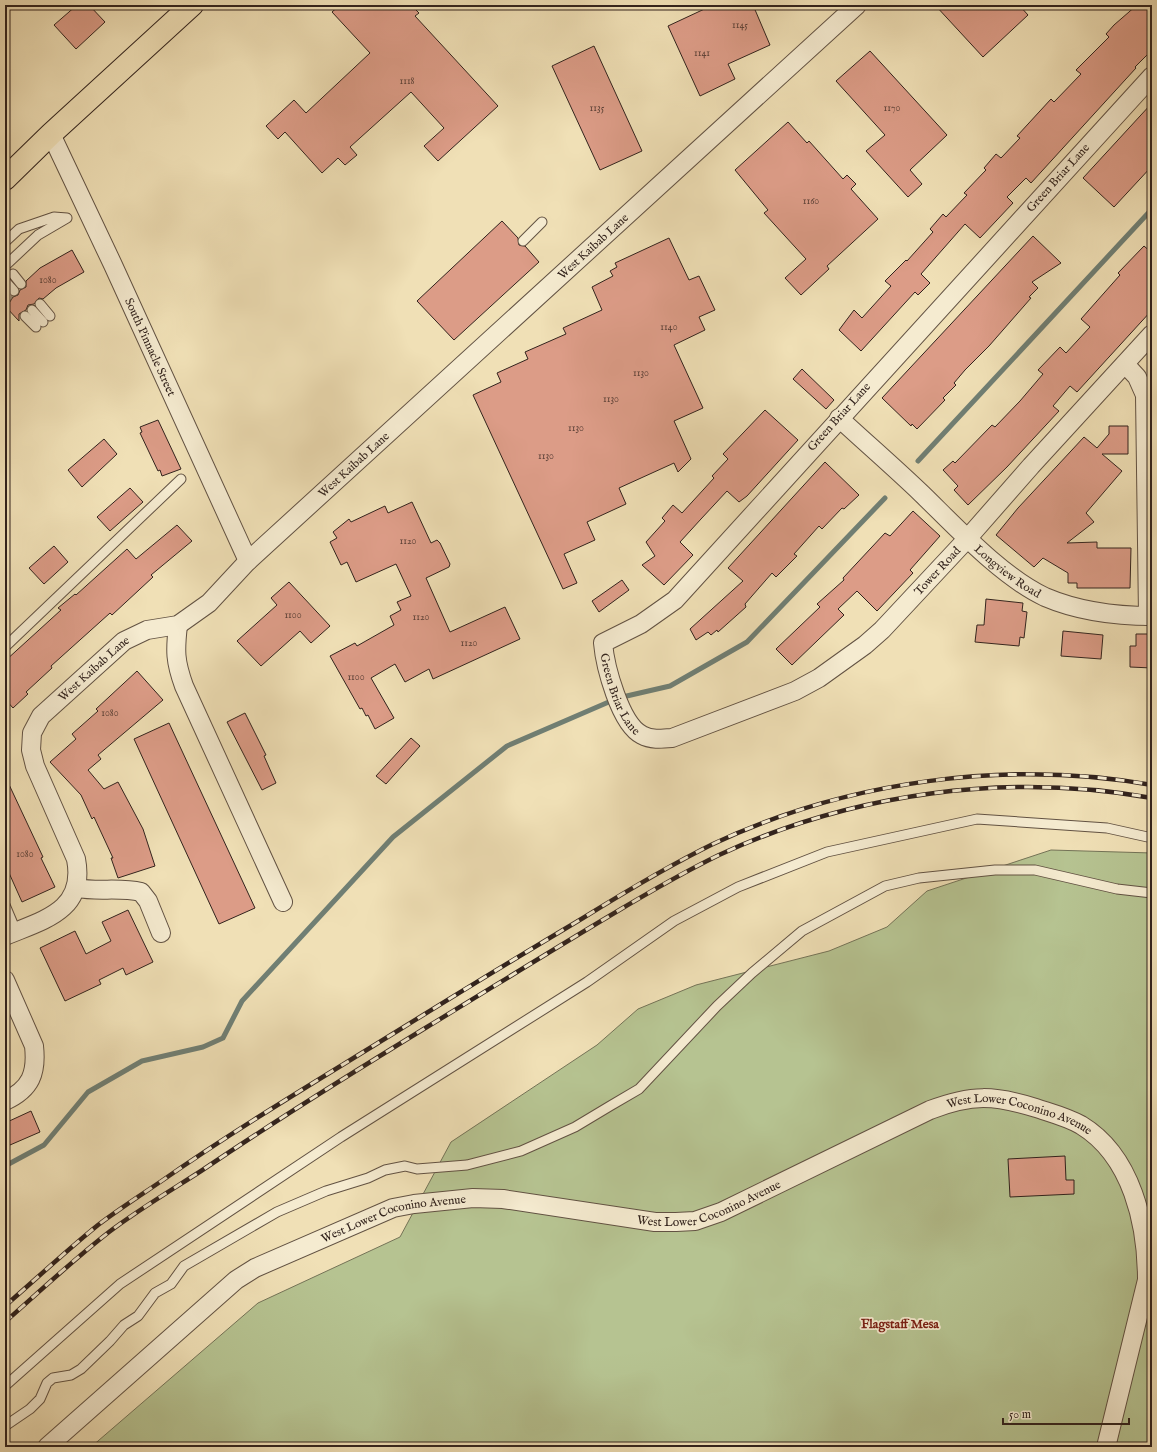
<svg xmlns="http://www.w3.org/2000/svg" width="1157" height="1452" font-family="'IM FELL English',serif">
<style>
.green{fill:#b6c391;stroke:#747357}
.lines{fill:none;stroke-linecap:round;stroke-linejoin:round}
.stream{stroke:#707f74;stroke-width:5}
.building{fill:#dc9c87;stroke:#32231d}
.lane-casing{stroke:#625243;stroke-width:11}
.street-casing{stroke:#625243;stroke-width:20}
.primary-casing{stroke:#32231d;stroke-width:24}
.lane{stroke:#f5ebd0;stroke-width:9}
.street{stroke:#f5ebd0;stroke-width:18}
.primary{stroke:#f0e0b6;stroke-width:22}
.rail-casing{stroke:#32231d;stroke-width:4.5}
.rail{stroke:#f5ebd0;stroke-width:3;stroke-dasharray:9;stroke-linecap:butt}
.labels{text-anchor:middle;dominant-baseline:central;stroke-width:3.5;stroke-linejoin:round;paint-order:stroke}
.number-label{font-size:10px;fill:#5c4138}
.street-label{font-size:12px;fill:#32231d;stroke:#f5ebd0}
.neighbourhood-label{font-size:13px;font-weight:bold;fill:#7a1f14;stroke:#f5ebd0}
</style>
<rect width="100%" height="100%" fill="#f0e0b6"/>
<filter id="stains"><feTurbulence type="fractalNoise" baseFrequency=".005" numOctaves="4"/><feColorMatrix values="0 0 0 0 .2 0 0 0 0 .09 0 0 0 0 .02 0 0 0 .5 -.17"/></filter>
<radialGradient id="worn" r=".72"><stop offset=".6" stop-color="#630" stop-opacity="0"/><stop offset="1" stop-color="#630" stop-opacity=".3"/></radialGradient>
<path class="green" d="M 1051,850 L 1152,853 L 1152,1447 L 91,1447 L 258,1303 L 400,1237 L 451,1142 L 597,1045 L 638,1009 L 696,985 L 829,951 L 887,927 L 927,891 Z"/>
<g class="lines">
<path class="stream" d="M 918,461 L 1152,209
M 5,1166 L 44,1145 L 88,1092 L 142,1061 L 203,1047 L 223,1038 L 242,1001 L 393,837 L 507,746 L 618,698 L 670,686 L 747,642 L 885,498"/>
</g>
<path class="building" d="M 77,5 L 89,5 L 105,22 L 76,49 L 54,25 Z
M 340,5 L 411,5 L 419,13 L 415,16 L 498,106 L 438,161 L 424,146 L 444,128 L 411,92 L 350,147 L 357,155 L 345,165 L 338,158 L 322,173 L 285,132 L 278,139 L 266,126 L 294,100 L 306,113 L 370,53 L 332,12 Z
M 713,5 L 753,5 L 770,45 L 728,64 L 735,79 L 700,96 L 668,26 Z
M 935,5 L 1019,5 L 1028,15 L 983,57 Z
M 1137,5 L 1152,5 L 1152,50 L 1135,67 L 1136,68 L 1031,183 L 1026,178 L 1007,197 L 1013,203 L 980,238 L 965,224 L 921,274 L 930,283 L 918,295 L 915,292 L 861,351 L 839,330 L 854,310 L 862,318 L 891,286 L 885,281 L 906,260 L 907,261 L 933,232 L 930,229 L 943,214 L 946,217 L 967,195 L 964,193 L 986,170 L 984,168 L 996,154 L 1001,158 L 1020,138 L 1017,136 L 1051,99 L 1054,102 L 1081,74 L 1076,70 L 1109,37 L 1106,34 L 1114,25 Z
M 594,46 L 642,151 L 600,170 L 552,66 Z
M 870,51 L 947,135 L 910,170 L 922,184 L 908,197 L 866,151 L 885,135 L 836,81 Z
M 1152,103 L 1152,166 L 1114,207 L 1083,178 Z
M 788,122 L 807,143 L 809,141 L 843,179 L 847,175 L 856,184 L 851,189 L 878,219 L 827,266 L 829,269 L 801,295 L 785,278 L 806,259 L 764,213 L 768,210 L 735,170 Z
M 502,221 L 518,238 L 519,245 L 525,246 L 539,262 L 454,340 L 417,301 Z
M 1033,236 L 1061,263 L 1032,282 L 1038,288 L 1029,297 L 1031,298 L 989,346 L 965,370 L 954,383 L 956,385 L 943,398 L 945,400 L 917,429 L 912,424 L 911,426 L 882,398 Z
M 669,238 L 689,280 L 699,276 L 715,310 L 699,317 L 705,330 L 674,345 L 703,408 L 674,421 L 691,459 L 678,472 L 674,463 L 619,488 L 626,504 L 587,522 L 595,540 L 564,554 L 577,583 L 563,589 L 473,395 L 501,382 L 497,373 L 528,359 L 525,352 L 566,334 L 563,328 L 602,310 L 592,287 L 613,276 L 610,271 L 617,267 L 615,263 Z
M 1144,246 L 1152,253 L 1152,310 L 1077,392 L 1070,386 L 1053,406 L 1059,411 L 1007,467 L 968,505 L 954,490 L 958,486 L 943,470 L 953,461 L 955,463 L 992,425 L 995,427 L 1020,401 L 1043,374 L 1038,370 L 1060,347 L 1066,353 L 1090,327 L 1081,319 L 1120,275 L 1118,273 Z
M 72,250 L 84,272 L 56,288 L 43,299 L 39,298 L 34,304 L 28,305 L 26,310 L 19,314 L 19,321 L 5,306 L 5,303 L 9,303 L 13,297 L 18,295 L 20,290 L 26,287 L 26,281 L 40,268 Z
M 802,369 L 834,400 L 826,409 L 793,379 Z
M 765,410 L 798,440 L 747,496 L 739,502 L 727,491 L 701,519 L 680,542 L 693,555 L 664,585 L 642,565 L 655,556 L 646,542 L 665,521 L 662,518 L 673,505 L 682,513 L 714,478 L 712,476 L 728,459 L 723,454 Z
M 158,420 L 181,469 L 162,476 L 160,470 L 158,471 L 140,433 L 142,432 L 140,427 Z
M 1109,426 L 1128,426 L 1128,454 L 1102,454 L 1122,471 L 1086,513 L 1094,522 L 1067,543 L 1097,542 L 1097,548 L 1131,548 L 1130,588 L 1077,588 L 1077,583 L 1068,583 L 1068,573 L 1043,558 L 1034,567 L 996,535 L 1018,508 L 1084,437 L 1097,448 L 1109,434 Z
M 104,439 L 117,454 L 82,487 L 68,470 Z
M 825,462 L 859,495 L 844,509 L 842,508 L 822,529 L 819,526 L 794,554 L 797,556 L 776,577 L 772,573 L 745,604 L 746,607 L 718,632 L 717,630 L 711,635 L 708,632 L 696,640 L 690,629 L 743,581 L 728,568 Z
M 130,488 L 143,502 L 110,531 L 97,517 Z
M 412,502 L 431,543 L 437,540 L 440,543 L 450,564 L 449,567 L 426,578 L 450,632 L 505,607 L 520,639 L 433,679 L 429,669 L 405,682 L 395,664 L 371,678 L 394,718 L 375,729 L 368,715 L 366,716 L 362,708 L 360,709 L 330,656 L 355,643 L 357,646 L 394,625 L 390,616 L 401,610 L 397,602 L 411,596 L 396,564 L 356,582 L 347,562 L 341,565 L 330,542 L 337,538 L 333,532 L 349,519 L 351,522 L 385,506 L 388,513 Z
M 913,511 L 940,536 L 910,570 L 913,573 L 877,611 L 857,591 L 838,609 L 844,615 L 792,665 L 776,649 L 820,607 L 817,604 L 844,580 L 843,578 L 885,533 L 890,536 Z
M 177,525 L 192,541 L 151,575 L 153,577 L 112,615 L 110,613 L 51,666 L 52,668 L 26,692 L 28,694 L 13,708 L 5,699 L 5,661 L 61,610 L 58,608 L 75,594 L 76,595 L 127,549 L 136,559 Z
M 54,546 L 68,562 L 44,584 L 29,568 Z
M 622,580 L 629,590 L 599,612 L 592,601 Z
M 289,582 L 330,626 L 311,643 L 300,631 L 261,666 L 237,641 L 277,605 L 271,598 Z
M 986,599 L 1023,603 L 1022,611 L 1027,612 L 1024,638 L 1020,637 L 1019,646 L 975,642 L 977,625 L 984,625 Z
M 1063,631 L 1103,635 L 1101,659 L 1061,656 Z
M 1136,634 L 1152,634 L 1152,668 L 1130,667 L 1130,646 L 1136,646 Z
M 137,671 L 163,700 L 98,755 L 101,759 L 88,770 L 104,789 L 118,782 L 143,829 L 155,866 L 118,878 L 111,858 L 113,858 L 94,817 L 92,819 L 81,795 L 50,762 L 76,739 L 72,734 L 98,711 L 96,709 Z
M 245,713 L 266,755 L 264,756 L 276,783 L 262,790 L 227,722 Z
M 169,723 L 255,908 L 219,924 L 134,739 Z
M 411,738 L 420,746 L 386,784 L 376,776 Z
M 5,776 L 43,857 L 41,858 L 55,887 L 22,902 L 5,864 Z
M 128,910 L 153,962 L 126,975 L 123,968 L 99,980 L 101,984 L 65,1001 L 40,948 L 75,931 L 86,954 L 111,941 L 102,922 Z
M 31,1111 L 40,1132 L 10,1145 L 5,1134 L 5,1123 Z
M 1065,1156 L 1066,1180 L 1074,1180 L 1074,1194 L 1010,1197 L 1008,1159 Z"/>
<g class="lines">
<g class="lane-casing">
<path id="lane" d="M 523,241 L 542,222
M 5,242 L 19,229 L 54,217 L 67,218
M 5,266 L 38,235 L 67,218
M 13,274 L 21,284
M 5,281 L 14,291
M 5,295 L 7,297
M 40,304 L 50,316
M 32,310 L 43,322
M 25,316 L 36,327
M 5,647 L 181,479
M 5,905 L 16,931
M 5,1386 L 120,1284 L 341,1137 L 587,982 L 674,921 L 738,887 L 827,852 L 977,819 L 1107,828 L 1152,838
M 5,1426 L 30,1409 L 40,1399 L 47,1383 L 53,1378 L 71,1375 L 81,1369 L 110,1341 L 124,1325 L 138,1316 L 155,1293 L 171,1284 L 184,1266 L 277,1212 L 326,1191 L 368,1178 L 385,1170 L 405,1166 L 417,1169 L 467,1165 L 521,1151 L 575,1127 L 610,1106 L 639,1089 L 717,1006 L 752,973 L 802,931 L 885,886 L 919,878 L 995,870 L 1035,870 L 1117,889 L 1152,893"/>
</g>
<g class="street-casing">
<g id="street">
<path id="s1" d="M 1152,76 L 675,600 L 641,624 L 603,643 C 605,666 620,724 642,735 C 651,740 661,739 672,738 L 795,691 L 819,678 L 865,645 L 882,630 L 967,539 L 1031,466 L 1152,334"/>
<path id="s2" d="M 51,134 L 113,265 L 248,561"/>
<path d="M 1125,364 L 1137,377 L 1145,395 L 1148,616"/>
<path id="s3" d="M 839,418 C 866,443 895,468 922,494 C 956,527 1002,577 1045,597 C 1080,612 1115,616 1152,616"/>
<path d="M 178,625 C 175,651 175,661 184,686 L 283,902"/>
<path d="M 77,888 C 98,892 120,887 141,892 L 148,901 L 161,933"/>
<path id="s4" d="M 5,936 C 43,920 86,911 76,859 L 35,766 L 31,750 L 32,733 L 41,716 L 124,641 L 147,630 L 178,625 L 209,603 L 248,561 L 857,5"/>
<path d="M 5,980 L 34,1046 C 37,1073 31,1089 5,1101"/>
<path id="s5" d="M 47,1447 L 236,1280 L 255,1268 L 393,1208 L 414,1204 L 473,1198 L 503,1199 L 655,1222 L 676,1222 L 695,1221 L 721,1212 L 930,1110 C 972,1094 994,1095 1036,1108 C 1051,1113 1067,1117 1081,1125 C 1132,1156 1147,1224 1147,1280 L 1106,1447"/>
</g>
</g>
<g class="primary-casing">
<path id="primary" d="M 5,179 L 51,134 L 192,5"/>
</g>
<use href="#lane" class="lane"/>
<use href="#street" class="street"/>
<use href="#primary" class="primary"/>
<g class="rail-casing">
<path id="rail" d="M 5,1306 C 36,1279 66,1251 98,1225 C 119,1209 141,1195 163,1180 C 239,1127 320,1079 399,1030 C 460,992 521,955 583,918 C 625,892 668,866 713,844 C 846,781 1008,759 1152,785
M 5,1322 C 39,1292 73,1260 109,1232 C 138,1210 170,1191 201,1171 C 275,1121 350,1074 427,1027 C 488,990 549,952 611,915 C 646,894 682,873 719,855 C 853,793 1006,772 1152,798"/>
</g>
<use href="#rail" class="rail"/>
</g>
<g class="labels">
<g class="number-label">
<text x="740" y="25">1145</text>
<text x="702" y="53">1141</text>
<text x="407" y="81">1118</text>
<text x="597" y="108">1135</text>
<text x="892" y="108">1170</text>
<text x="811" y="201">1160</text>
<text x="48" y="280">1080</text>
<text x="669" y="327">1140</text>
<text x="641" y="373">1130</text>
<text x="611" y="399">1130</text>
<text x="576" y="428">1130</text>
<text x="546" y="456">1130</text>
<text x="408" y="541">1120</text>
<text x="293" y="615">1100</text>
<text x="421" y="617">1120</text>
<text x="469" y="643">1120</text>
<text x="356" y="677">1100</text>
<text x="110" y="713">1080</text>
<text x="25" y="854">1080</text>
</g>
<g class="street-label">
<text transform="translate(1058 178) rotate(-48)">Green Briar Lane</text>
<text stroke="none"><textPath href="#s4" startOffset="1003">West Kaibab Lane</textPath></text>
<text stroke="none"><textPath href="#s2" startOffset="235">South Pinnacle Street</textPath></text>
<text transform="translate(839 417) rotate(-48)">Green Briar Lane</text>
<text stroke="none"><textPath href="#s4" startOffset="679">West Kaibab Lane</textPath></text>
<text stroke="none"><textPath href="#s3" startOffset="228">Longview Road</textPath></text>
<text stroke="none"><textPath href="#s1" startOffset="1245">Tower Road</textPath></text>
<text stroke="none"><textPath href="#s4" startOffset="343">West Kaibab Lane</textPath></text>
<text stroke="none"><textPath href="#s1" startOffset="847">Green Briar Lane</textPath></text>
<text stroke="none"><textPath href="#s5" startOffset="1083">West Lower Coconino Avenue</textPath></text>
<text stroke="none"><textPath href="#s5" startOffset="747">West Lower Coconino Avenue</textPath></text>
<text stroke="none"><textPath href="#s5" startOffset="423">West Lower Coconino Avenue</textPath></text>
</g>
<g class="neighbourhood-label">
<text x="900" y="1324">Flagstaff Mesa</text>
</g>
</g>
<rect width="1157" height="1452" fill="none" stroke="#f0e0b6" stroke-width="20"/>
<rect x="6" y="6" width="1145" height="1440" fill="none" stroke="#32231d" stroke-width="2"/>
<rect x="10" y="10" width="1137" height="1432" fill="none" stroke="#32231d"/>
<path d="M1003 1418v6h126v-6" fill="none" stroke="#32231d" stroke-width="2"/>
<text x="1009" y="1418" font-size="12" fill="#32231d" stroke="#f5ebd0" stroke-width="3" paint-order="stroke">50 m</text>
<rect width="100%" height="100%" filter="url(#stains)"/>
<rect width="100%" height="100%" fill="url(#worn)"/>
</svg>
